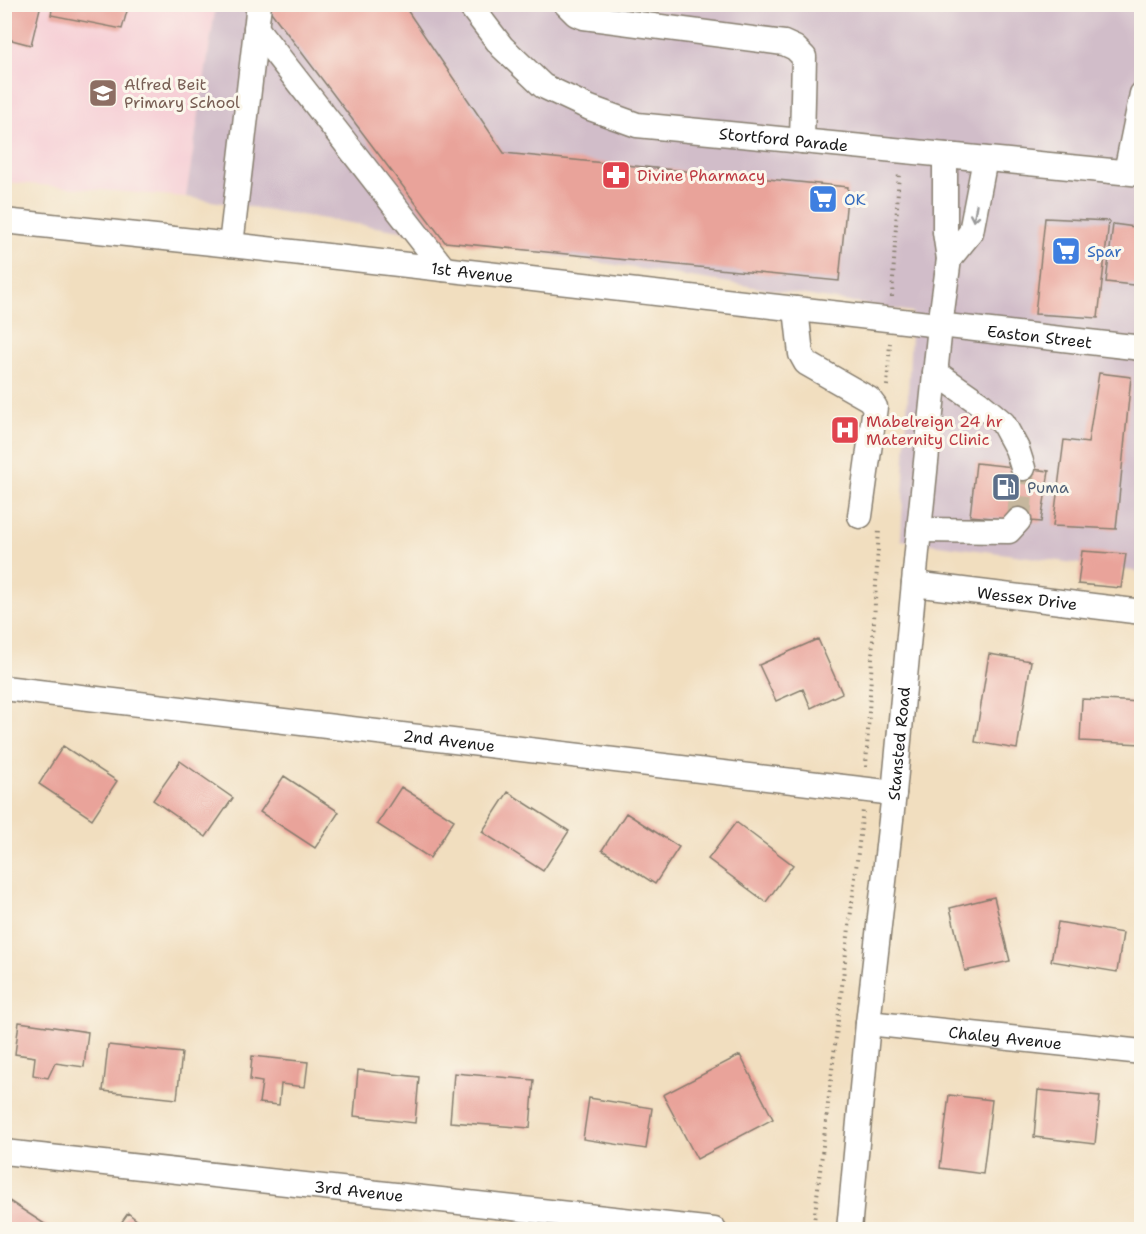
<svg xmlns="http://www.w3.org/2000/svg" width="1146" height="1234" font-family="'Shantell Sans',sans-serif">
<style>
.built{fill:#f6cfd6}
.industrial{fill:#d1bdc9}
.building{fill:#e9a39a}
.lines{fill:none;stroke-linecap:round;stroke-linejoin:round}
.minor-tunnel{stroke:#c6b79e;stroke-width:24;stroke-dasharray:24 12;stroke-linecap:butt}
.minor-casing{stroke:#867d6e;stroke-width:27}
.path{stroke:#867d6e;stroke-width:4;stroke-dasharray:1.5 4.5;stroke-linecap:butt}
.minor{stroke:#fff;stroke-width:24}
.oneway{stroke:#999}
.labels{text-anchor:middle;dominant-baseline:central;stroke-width:6;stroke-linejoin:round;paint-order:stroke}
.education-label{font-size:16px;fill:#785e54;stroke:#fbf7ec;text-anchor:start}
.street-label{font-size:16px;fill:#1c1c1c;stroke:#fbf7ec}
.health-label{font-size:16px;fill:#be3a42;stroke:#fbf7ec;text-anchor:start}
.shop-label{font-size:16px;fill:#366cbe;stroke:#fbf7ec;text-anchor:start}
.service-label{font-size:16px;fill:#4e5e75;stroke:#fbf7ec;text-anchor:start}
</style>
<rect width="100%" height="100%" fill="#fbf7ec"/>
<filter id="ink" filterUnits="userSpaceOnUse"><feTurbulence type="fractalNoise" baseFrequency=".0167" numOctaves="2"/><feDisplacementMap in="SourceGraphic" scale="12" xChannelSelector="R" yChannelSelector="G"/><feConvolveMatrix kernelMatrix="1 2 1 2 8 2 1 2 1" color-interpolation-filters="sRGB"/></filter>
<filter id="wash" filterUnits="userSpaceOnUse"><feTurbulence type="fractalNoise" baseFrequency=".008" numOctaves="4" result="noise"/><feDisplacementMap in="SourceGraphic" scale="24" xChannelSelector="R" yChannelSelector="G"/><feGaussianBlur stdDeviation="1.35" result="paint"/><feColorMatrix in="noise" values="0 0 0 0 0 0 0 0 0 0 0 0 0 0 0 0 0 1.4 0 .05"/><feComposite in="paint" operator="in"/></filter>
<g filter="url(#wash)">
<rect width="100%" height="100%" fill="#f1debf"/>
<path class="built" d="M 4,5 L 216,5 L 186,197 L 5,182 Z"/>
<path class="industrial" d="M 216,5 L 1141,5 L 1141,572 L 901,540 L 912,312 L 186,197 Z"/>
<g id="blocks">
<path class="building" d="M 4,4 L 41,4 L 31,45 L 4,38 Z
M 53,4 L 129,4 L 122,29 L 51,15 Z
M 265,4 L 403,4 L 504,153 L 848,187 L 839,281 L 445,242 Z
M 1045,218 L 1109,221 L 1098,318 L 1035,314 Z
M 1113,224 L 1142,228 L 1142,286 L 1106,282 Z
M 1099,373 L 1131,377 L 1116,529 L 1053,526 L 1064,440 L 1088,443 Z
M 976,463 L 1049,471 L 1041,522 L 970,516 Z
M 1082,551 L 1126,554 L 1121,588 L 1078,584 Z
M 818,639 L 842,693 L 811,708 L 803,689 L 776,701 L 759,665 Z
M 989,654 L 1031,661 L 1017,749 L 975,742 Z
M 1082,699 L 1142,702 L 1142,744 L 1080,741 Z
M 63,746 L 117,781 L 92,819 L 39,784 Z
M 180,761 L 233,798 L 206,837 L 153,800 Z
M 284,776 L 339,812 L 315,848 L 260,812 Z
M 401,787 L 454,820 L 430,858 L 377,824 Z
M 508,792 L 569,831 L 543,871 L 482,832 Z
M 626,813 L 679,847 L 655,884 L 602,850 Z
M 736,822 L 793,865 L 766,902 L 708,859 Z
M 994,897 L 1010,961 L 965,971 L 950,908 Z
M 1058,922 L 1123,933 L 1117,972 L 1051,961 Z
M 19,1022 L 88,1032 L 84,1067 L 55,1063 L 48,1078 L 33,1075 L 35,1057 L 15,1054 Z
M 108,1045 L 182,1053 L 177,1099 L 103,1091 Z
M 740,1055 L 773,1119 L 697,1159 L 663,1095 Z
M 252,1056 L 308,1062 L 305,1087 L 281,1084 L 279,1105 L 259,1103 L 262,1082 L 250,1080 Z
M 358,1070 L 419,1077 L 415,1123 L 354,1116 Z
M 454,1073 L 534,1080 L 530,1128 L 450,1122 Z
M 1038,1090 L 1100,1096 L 1095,1144 L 1034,1137 Z
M 949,1095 L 992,1100 L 983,1174 L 940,1168 Z
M 589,1098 L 652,1108 L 646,1149 L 583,1139 Z
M 6,1199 L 54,1230 L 4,1230 L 4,1201 Z
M 128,1213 L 149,1230 L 116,1230 Z"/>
</g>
</g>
<g filter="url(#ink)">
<use href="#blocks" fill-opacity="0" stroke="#867d6e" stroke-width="1.5"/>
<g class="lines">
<path class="minor-tunnel" d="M 1019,520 L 1023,468"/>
<g class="minor-casing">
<g id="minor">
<path id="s1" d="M 469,4 L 502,47 L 543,86 L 590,108 L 637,125 L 1142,174"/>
<path d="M 566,4 L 576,14 L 584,17 L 784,43 L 795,48 L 804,57 L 802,141"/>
<path d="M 256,28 L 444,269"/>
<path d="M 1126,172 L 1142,94"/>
<path id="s2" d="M 4,221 L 231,245 L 1142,348"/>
<path d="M 231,245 L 259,4"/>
<path d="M 949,259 L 971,232 L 985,159"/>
<path d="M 796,309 L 801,354 L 806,363 L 869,399 L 875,407 L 860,516"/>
<path d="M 935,372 L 978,402 L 1003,423 L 1017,449 L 1023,468"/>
<path d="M 919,530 L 1009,531 L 1019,520"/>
<path id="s3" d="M 914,584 L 1142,612"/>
<path id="s4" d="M 4,688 L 894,793"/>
<path id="s5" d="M 868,1023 L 1142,1052"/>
<path id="s6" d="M 4,1152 L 714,1230"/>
<path id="s7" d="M 849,1230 L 868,1023 L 894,793 L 919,530 L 940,326 L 949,259 L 945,232 L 945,155"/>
</g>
</g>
<path class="path" d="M 892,297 L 899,172
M 887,386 L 890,343
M 866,767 L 879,529
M 813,1230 L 863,810"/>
<use href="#minor" class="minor"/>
</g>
<defs><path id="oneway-shaft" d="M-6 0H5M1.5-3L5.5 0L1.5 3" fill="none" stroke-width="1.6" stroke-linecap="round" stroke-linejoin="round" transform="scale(1.5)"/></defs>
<use class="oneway" href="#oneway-shaft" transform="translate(975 213) rotate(100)"/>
</g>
<defs>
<g id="school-square" transform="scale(1.5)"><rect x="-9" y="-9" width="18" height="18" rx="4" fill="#8d6e63" stroke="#fbf7ec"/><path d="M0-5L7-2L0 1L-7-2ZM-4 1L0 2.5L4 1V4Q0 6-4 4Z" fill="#fff"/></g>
<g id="pharmacy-square" transform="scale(1.5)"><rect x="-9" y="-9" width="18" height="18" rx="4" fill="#e0444e" stroke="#fbf7ec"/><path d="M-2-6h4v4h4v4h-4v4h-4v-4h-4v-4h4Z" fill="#fff"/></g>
<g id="supermarket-square" transform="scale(1.5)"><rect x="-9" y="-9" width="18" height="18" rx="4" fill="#3f7fe0" stroke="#fbf7ec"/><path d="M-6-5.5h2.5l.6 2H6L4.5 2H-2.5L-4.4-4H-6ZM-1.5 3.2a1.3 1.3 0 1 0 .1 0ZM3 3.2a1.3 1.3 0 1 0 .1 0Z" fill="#fff"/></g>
<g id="hospital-square" transform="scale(1.5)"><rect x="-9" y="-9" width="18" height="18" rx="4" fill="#e0444e" stroke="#fbf7ec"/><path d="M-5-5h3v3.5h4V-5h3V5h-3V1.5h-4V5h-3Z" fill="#fff"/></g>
<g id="fuel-square" transform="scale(1.5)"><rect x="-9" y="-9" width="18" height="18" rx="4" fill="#5c6f8a" stroke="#fbf7ec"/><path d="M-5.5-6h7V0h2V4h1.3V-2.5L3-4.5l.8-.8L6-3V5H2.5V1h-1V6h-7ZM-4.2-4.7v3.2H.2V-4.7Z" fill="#fff"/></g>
</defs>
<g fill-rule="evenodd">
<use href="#school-square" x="103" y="93"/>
<use href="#pharmacy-square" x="616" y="175"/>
<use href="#supermarket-square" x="823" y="199"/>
<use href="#supermarket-square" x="1066" y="251"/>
<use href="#hospital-square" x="845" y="430"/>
<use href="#fuel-square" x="1006" y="487"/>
</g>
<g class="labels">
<g class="education-label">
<text x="124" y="84">Alfred Beit<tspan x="124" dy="18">Primary School</tspan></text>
</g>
<g class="street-label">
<text stroke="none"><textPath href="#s1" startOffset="360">Stortford Parade</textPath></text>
<text stroke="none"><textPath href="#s2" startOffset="471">1st Avenue</textPath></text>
<text stroke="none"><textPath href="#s2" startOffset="1042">Easton Street</textPath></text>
<text stroke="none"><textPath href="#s3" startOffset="114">Wessex Drive</textPath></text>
<text stroke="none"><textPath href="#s4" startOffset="448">2nd Avenue</textPath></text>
<text stroke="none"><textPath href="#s7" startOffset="489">Stansted Road</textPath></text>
<text stroke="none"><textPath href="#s5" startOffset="138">Chaley Avenue</textPath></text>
<text stroke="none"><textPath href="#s6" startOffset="357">3rd Avenue</textPath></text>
</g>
<g class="health-label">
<text x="637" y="175">Divine Pharmacy</text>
<text x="866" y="421">Mabelreign 24 hr<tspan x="866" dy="18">Maternity Clinic</tspan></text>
</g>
<g class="shop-label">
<text x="844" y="199">OK</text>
<text x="1087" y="251">Spar</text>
</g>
<g class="service-label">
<text x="1027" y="487">Puma</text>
</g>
</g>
<rect width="1146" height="1234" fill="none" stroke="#fbf7ec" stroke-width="24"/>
</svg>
